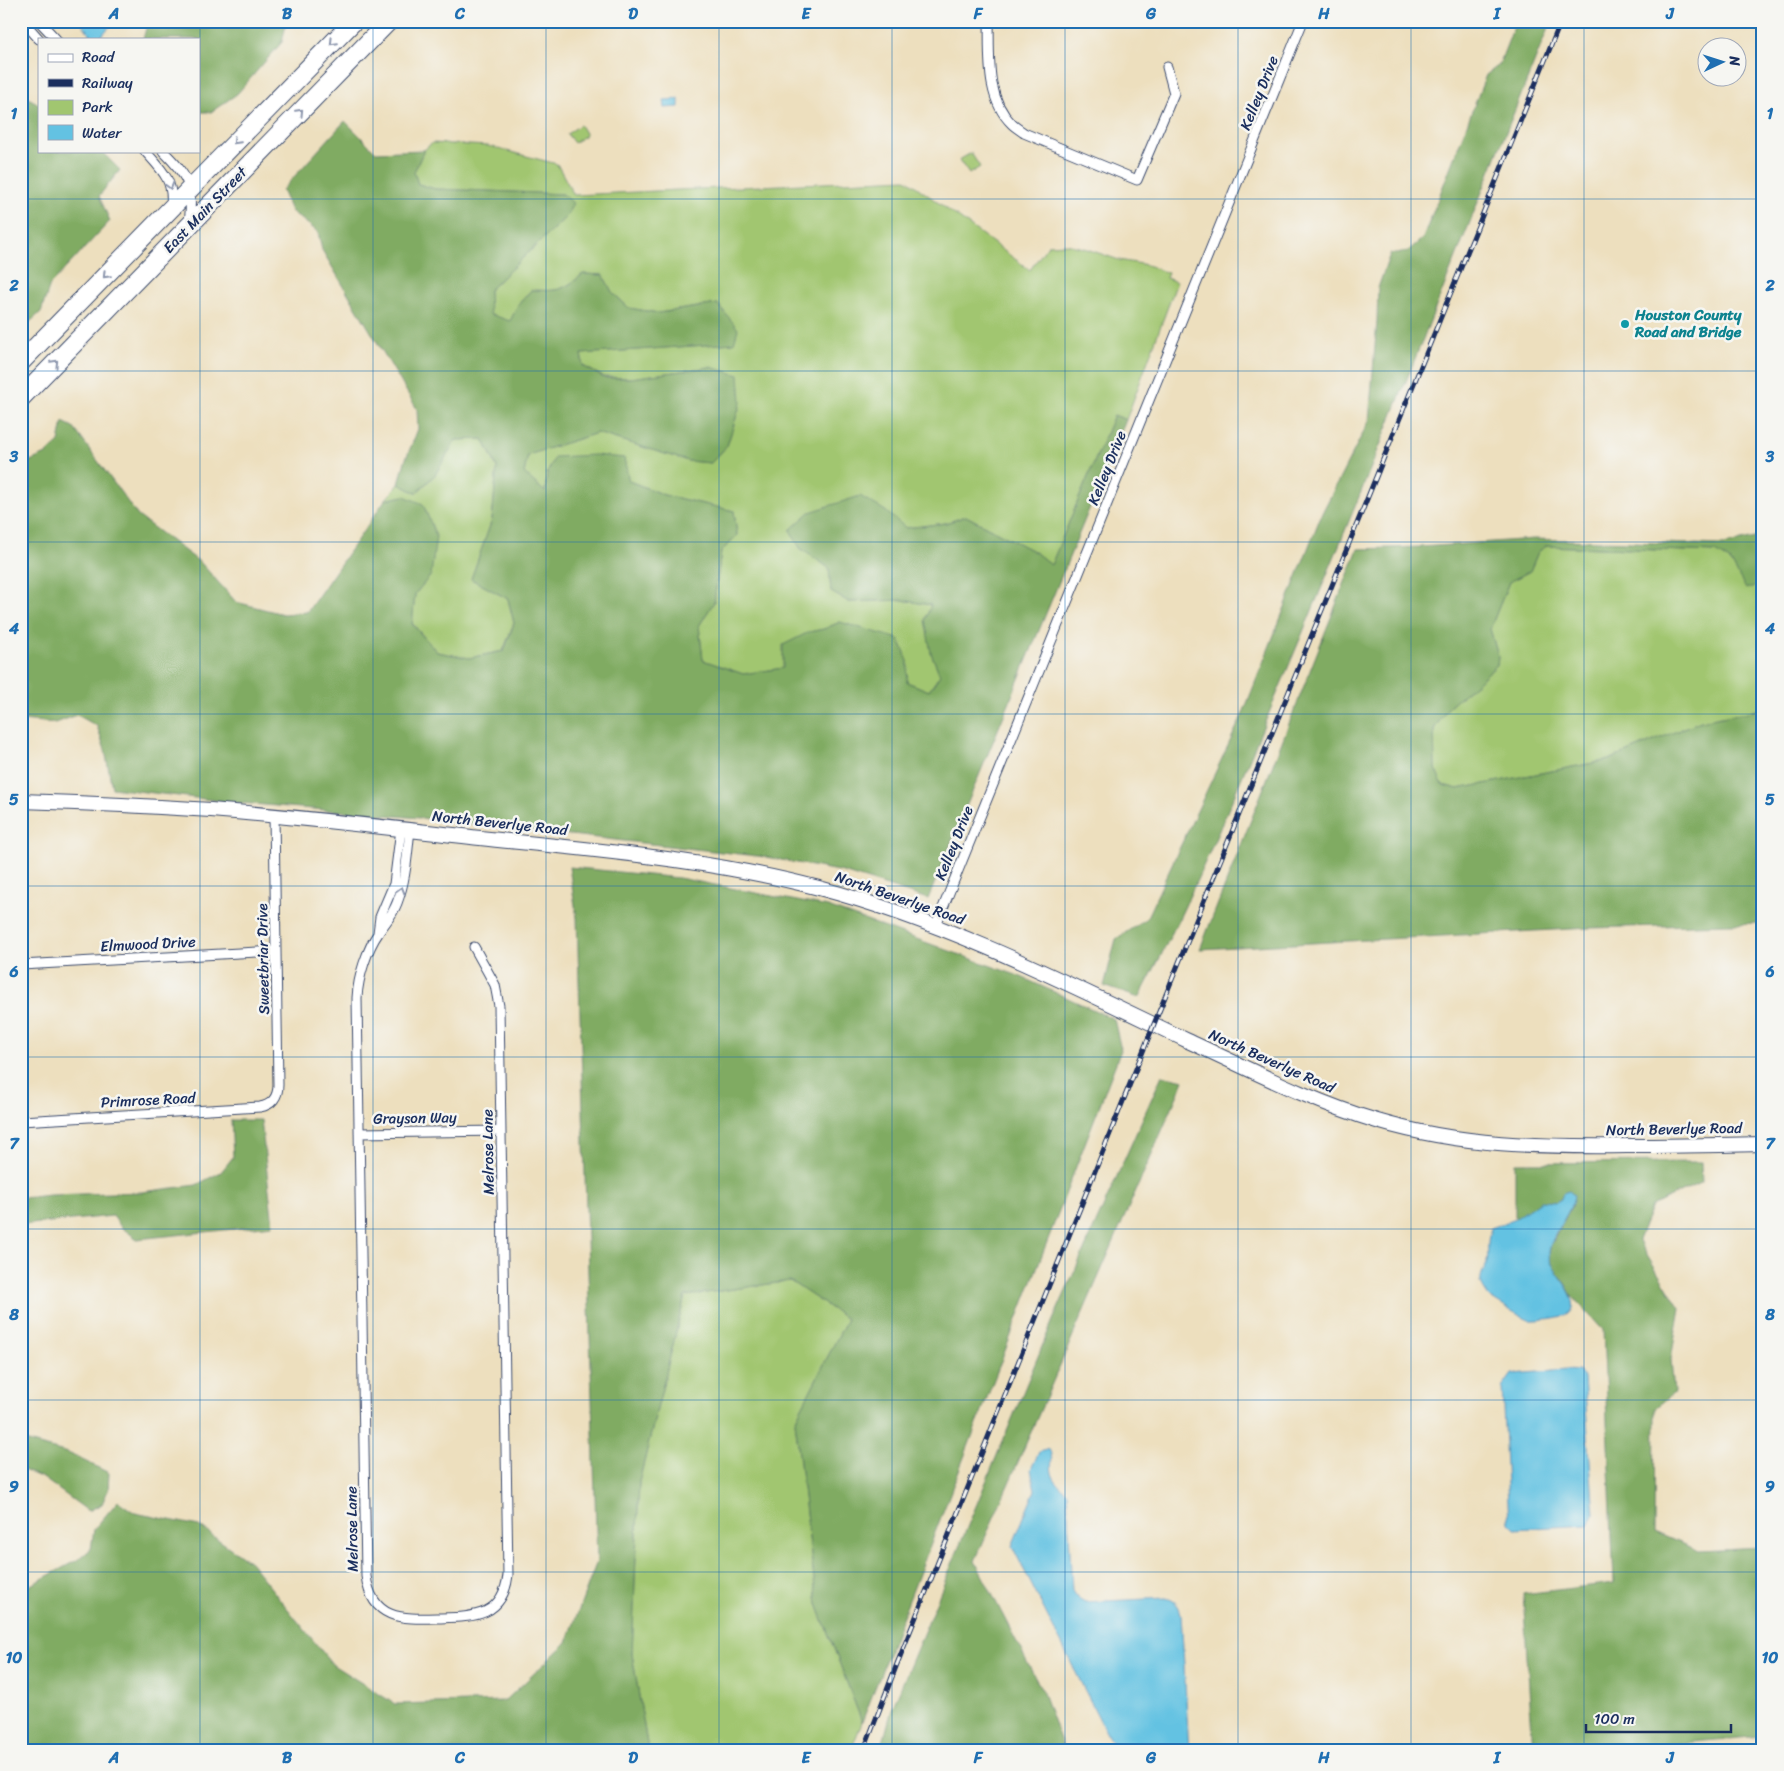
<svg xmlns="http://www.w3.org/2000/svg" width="1784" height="1771" font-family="Sriracha,sans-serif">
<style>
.green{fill:#a1c670;stroke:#5e7a67}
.forest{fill:#80ab62;stroke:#4e6d60}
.water{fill:#63c2e2;stroke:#3f78a0}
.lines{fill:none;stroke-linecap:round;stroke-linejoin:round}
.street-casing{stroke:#3a496c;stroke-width:11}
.secondary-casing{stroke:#3a496c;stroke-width:16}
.highway-casing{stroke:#3a496c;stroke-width:20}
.street{stroke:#fff;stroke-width:9}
.secondary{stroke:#fff;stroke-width:14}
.highway{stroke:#fff;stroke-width:18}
.rail-casing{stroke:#1b2f5e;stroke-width:5}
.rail{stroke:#f6f6f2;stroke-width:3;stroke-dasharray:9;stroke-linecap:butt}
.oneway{stroke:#8d97ae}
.grid{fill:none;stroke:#1f6fb2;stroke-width:1;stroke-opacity:0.55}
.culture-dot{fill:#0f9aa8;stroke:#f6f6f2;stroke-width:2}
.labels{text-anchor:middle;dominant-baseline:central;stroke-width:5;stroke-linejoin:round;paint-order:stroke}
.street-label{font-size:15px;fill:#1b2f5e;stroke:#f6f6f2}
.culture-label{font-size:15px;font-weight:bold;fill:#0d838f;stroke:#f6f6f2;text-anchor:start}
.neatline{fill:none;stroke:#1f6fb2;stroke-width:2}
.grid-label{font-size:16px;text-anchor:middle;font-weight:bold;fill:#1f6fb2}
</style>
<rect width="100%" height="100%" fill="#f6f6f2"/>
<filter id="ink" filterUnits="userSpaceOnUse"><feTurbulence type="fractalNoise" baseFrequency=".02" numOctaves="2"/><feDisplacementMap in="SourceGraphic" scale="10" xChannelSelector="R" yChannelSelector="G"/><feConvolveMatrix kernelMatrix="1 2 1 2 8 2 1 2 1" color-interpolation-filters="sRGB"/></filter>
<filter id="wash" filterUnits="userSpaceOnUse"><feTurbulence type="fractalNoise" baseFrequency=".0096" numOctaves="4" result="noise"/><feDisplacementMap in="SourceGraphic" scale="20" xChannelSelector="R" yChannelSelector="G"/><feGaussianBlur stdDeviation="1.12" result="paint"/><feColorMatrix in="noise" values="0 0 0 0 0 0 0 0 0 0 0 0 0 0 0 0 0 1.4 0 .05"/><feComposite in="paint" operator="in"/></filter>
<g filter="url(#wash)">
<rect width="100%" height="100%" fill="#eddfbe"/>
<path class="green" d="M 580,125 L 586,135 L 574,143 L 567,134 Z
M 432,143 L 488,146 L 557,164 L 574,195 L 906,179 L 1030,270 L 1048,245 L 1066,244 L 1084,248 L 1119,260 L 1147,265 L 1168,273 L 1166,278 L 1177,282 L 1126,420 L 1114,415 L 1051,565 L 1035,552 L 966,516 L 946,523 L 905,528 L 884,510 L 800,548 L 829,568 L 831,592 L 849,602 L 902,600 L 931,605 L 931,653 L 940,675 L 929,691 L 907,682 L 908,661 L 840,622 L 824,629 L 809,632 L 784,668 L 743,674 L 703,660 L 699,626 L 714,602 L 721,552 L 737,535 L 734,511 L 664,495 L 629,481 L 547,473 L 545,492 L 524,473 L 528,455 L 597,433 L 688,461 L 711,463 L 727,446 L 741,402 L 710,367 L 631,378 L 604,377 L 583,366 L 581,354 L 733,343 L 718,304 L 658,313 L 629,308 L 612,292 L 603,275 L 583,274 C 561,292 558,291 531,290 L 518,305 L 510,322 L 489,314 L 489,290 L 567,216 L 563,194 L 435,189 L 418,184 L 414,172 L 424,150 Z
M 971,153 L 980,167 L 969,174 L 959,160 Z
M 483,439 L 497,467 L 492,520 L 471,579 L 508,599 L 514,623 L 503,651 L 469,658 L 437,652 L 412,623 L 415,594 L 431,575 L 404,496 L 385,500 L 399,484 L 416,493 L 435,475 L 455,440 Z
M 1547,546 L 1715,552 L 1731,562 L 1746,588 L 1763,583 L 1763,707 L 1753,711 L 1701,721 L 1609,760 L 1458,789 L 1443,785 L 1435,770 L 1434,729 L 1448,708 L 1497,665 L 1498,656 L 1490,629 L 1509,582 L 1530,571 L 1538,552 Z
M 790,1281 L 847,1319 L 795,1421 L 817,1604 L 862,1722 L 851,1750 L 648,1750 L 632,1654 L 639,1482 L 685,1296 Z"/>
<path class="forest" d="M 148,21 L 287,21 L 282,42 L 237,94 L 211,112 L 199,112 L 199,39 L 143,39 Z
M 1516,21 L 1551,21 C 1464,235 1380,450 1290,663 C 1242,776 1197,890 1139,998 L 1104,986 L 1116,939 L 1146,919 L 1242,716 L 1322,513 L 1369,421 L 1377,321 L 1378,288 L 1390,254 L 1408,251 L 1423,238 L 1486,75 L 1499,65 Z
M 21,94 L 39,104 L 39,151 L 101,151 L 120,170 L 99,196 L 110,221 L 50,285 L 41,312 L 21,330 Z
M 345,121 L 376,152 L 424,150 L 414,172 L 418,184 L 435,189 L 563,194 L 573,203 L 567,216 L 489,290 L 490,314 L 510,321 L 518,305 L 531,290 C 558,291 561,292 583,274 L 603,275 L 612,292 L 629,308 L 658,313 L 718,304 L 738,329 L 734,343 L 581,354 L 583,366 L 604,378 L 631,378 L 710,367 L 739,375 L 741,402 L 727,446 L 711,463 L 688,461 L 597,433 L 528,455 L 524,473 L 545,492 L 547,473 L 555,457 L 595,455 L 624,458 L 629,481 L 664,495 L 734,511 L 737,535 L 721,552 L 714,602 L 699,626 L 703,660 L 743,674 L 783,668 L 783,645 L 809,632 L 824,629 L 840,622 L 899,639 L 908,661 L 907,682 L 929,691 L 940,675 L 931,653 L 925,620 L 931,605 L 902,600 L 849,602 L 831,592 L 829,568 L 800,548 L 790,530 L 810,512 L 860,496 L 884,510 L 906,528 L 946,523 L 966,516 L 1035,552 L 1051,565 L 1114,415 L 1126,420 L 928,899 L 843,872 L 766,857 L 420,818 L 229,802 L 112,788 L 105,750 L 97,726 L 77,715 L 56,723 L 21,720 L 21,465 L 46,454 L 59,442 L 63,422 L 73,427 L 138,516 L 201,563 L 236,602 L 283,614 L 307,612 L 385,500 L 404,496 L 423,504 L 436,536 L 431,575 L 415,594 L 412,624 L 437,652 L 469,658 L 504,651 L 514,623 L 508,599 L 471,579 L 492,520 L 497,467 L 483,439 L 456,440 L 435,475 L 416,493 L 399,484 L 405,461 L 418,429 L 417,409 L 322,250 L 318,232 L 291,211 L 282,190 Z
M 1763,536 L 1763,583 L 1746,589 L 1731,562 L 1715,552 L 1546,546 L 1538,552 L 1530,571 L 1509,582 L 1490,629 L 1498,656 L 1497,665 L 1448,708 L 1434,729 L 1435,769 L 1443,785 L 1458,789 L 1609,760 L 1701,721 L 1753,711 L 1763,707 L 1763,923 L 1591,928 L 1200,949 L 1358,549 L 1421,547 L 1534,539 L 1724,545 Z
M 569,867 L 679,878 L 828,907 L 1019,976 L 1114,1019 L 1121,1050 L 862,1722 L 817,1604 L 795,1421 L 847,1319 L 790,1281 L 685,1296 L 639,1482 L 632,1654 L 648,1750 L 21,1750 L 21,1588 L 27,1587 L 79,1559 L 91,1549 L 94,1529 L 118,1501 L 135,1513 L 199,1526 L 250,1562 L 333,1665 L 395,1704 L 505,1701 L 567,1642 L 597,1561 L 577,918 Z
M 1162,1075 L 1184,1080 L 975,1561 L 1043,1693 L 1064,1750 L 881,1750 L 892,1709 L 1053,1320 Z
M 231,1120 L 261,1120 L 273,1225 L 137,1239 L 121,1227 L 113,1216 L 21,1225 L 21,1198 L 50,1195 L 142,1192 L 196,1185 L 221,1172 L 233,1157 Z
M 1701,1162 L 1702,1182 L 1652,1206 L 1638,1240 L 1680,1308 L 1671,1359 L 1674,1393 L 1655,1408 L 1654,1532 L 1699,1551 L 1763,1548 L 1763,1736 L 1599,1750 L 1533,1750 L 1523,1594 L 1614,1583 L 1603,1330 L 1572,1296 L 1566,1285 L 1554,1269 L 1549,1256 L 1550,1247 L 1572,1205 L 1561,1199 L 1556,1202 L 1550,1201 L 1515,1219 L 1515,1163 Z
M 21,1440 L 68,1453 L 109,1473 L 108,1490 L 102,1504 L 88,1511 L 43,1478 L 21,1469 Z"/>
<path class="water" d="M 80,21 L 115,21 L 99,38 L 93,38 Z
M 679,99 L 679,107 L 665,108 L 664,100 Z
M 1569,1191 L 1574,1195 C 1571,1215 1548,1238 1549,1255 C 1550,1271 1584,1299 1570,1313 C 1566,1317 1536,1321 1529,1320 C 1525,1319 1492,1300 1489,1297 C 1487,1294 1482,1287 1481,1283 C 1480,1276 1483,1271 1486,1265 C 1489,1258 1487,1250 1488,1243 C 1488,1238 1490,1233 1491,1228 L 1515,1219 L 1540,1201 L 1556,1202 L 1561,1199 L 1563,1193 Z
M 1567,1370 L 1579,1371 L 1584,1378 L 1594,1515 L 1589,1525 L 1515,1529 L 1509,1523 L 1502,1388 L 1512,1374 Z
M 1049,1449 C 1054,1459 1050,1463 1052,1473 C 1054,1481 1061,1487 1067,1492 L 1072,1590 L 1075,1596 L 1085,1602 L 1166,1598 C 1175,1600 1179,1605 1181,1614 L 1189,1750 L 1115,1750 L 1012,1546 L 1035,1490 L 1031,1469 L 1039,1452 Z"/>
</g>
<g filter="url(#ink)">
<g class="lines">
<g class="street-casing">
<path id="street" d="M 23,21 L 39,39
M 39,21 L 56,39
M 989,21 C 990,55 985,98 1012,124 C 1015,127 1020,130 1024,133 L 1137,180 L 1174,93 L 1167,67
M 145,151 C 162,170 174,180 171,207
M 163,151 C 188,176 194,186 189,222
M 410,830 C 407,855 406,880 397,903 C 392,916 386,921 379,932 C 367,949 358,977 357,998 L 366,1576 C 372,1621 403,1619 439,1618 C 474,1617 503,1617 508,1575 L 499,1006 L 495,985 L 474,947
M 936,925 L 1303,21
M 378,933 L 380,917 L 394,884 L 401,829
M 21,965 L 276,951
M 21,1121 L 260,1107 C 272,1105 278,1097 278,1085 L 274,816
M 359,1133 L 501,1131"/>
</g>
<g class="secondary-casing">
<path id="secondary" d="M 21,801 C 84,803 148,806 211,810 C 301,817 390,828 480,838 C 593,850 709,859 819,888 C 947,922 1067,983 1186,1040 C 1249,1069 1310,1101 1377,1121 C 1461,1146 1541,1147 1627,1146 C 1672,1146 1718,1145 1763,1144"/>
</g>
<g class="highway-casing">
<path id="highway" d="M 21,362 L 354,21
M 21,398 L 389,21"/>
</g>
<use href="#street" class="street"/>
<use href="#secondary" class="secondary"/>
<use href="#highway" class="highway"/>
<g class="rail-casing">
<path id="rail" d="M 864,1750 L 897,1664 L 1154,1024 L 1561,21"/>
</g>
<use href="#rail" class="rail"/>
</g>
<defs><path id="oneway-chevron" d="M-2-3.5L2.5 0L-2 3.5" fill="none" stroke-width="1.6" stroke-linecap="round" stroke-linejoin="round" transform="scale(1.25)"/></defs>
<g class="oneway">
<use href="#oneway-chevron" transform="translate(333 42) rotate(134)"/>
<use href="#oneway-chevron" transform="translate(300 112) rotate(-46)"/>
<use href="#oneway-chevron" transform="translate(236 141) rotate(134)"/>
<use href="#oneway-chevron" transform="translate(170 186) rotate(74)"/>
<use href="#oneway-chevron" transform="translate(106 275) rotate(134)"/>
<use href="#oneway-chevron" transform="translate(55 363) rotate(-46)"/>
<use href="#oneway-chevron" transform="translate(401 890) rotate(-73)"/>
</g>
</g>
<path class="grid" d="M 200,21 L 200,1750M 373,21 L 373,1750M 546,21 L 546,1750M 719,21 L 719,1750M 892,21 L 892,1750M 1065,21 L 1065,1750M 1238,21 L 1238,1750M 1411,21 L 1411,1750M 1584,21 L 1584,1750M 21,199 L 1763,199M 21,371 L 1763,371M 21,542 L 1763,542M 21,714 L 1763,714M 21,886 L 1763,886M 21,1057 L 1763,1057M 21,1229 L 1763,1229M 21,1400 L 1763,1400M 21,1572 L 1763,1572"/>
<circle class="culture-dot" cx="1625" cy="324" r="5"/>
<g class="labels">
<g class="street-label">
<text transform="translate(1259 93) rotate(-68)">Kelley Drive</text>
<text transform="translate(205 210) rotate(-46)">East Main Street</text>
<text transform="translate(1107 468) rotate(-68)">Kelley Drive</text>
<text transform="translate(500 823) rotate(6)">North Beverlye Road</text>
<text transform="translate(954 843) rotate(-68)">Kelley Drive</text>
<text transform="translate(900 898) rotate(19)">North Beverlye Road</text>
<text transform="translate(148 944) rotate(-3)">Elmwood Drive</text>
<text transform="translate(263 959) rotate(-91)">Sweetbriar Drive</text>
<text transform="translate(1272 1061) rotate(24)">North Beverlye Road</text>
<text transform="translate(148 1100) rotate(-3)">Primrose Road</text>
<text transform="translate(415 1118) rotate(-1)">Grayson Way</text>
<text transform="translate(1674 1129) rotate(-1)">North Beverlye Road</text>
<text transform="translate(488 1152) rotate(-91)">Melrose Lane</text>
<text transform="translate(352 1529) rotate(-91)">Melrose Lane</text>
</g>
<g class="culture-label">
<text x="1635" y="315">Houston County<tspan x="1635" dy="17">Road and Bridge</tspan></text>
</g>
</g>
<rect width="1784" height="1771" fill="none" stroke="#f6f6f2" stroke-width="55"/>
<rect x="38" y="38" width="162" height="115" fill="#f6f6f2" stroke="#9ea6b7"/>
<rect x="48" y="54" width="25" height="8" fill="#ffffff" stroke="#9ea6b7"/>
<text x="82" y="62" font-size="15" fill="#1b2f5e">Road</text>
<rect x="48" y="79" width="25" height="8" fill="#1b2f5e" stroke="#9ea6b7"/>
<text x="82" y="88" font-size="15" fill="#1b2f5e">Railway</text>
<rect x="48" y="100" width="25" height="15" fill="#a1c670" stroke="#9ea6b7"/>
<text x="82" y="112" font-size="15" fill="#1b2f5e">Park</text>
<rect x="48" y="125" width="25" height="15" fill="#63c2e2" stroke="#9ea6b7"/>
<text x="82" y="138" font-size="15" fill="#1b2f5e">Water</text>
<g transform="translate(1722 62) rotate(86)"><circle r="24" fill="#f6f6f2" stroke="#9ea6b7"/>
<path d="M0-4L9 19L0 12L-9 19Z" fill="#1f6fb2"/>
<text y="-8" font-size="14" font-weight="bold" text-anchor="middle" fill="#1b2f5e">N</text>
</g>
<path d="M1586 1724v8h145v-8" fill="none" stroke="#1b2f5e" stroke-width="2.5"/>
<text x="1594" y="1724" font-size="15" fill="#1b2f5e" stroke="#f6f6f2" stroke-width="4" paint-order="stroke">100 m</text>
<rect x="28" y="28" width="1728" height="1716" class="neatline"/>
<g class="grid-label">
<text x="114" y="19">A</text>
<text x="287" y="19">B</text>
<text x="460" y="19">C</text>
<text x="633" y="19">D</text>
<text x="806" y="19">E</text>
<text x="978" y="19">F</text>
<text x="1151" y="19">G</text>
<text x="1324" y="19">H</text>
<text x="1497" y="19">I</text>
<text x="1670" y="19">J</text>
<text x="14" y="119">1</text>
<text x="1770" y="119">1</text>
<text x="14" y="291">2</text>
<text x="1770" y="291">2</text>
<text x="14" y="462">3</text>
<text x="1770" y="462">3</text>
<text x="14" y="634">4</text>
<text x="1770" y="634">4</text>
<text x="14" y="805">5</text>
<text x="1770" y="805">5</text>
<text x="14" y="977">6</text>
<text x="1770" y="977">6</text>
<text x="14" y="1149">7</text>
<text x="1770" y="1149">7</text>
<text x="14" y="1320">8</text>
<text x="1770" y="1320">8</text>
<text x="14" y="1492">9</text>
<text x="1770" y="1492">9</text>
<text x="14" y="1663">10</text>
<text x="1770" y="1663">10</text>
<text x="114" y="1763">A</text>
<text x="287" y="1763">B</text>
<text x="460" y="1763">C</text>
<text x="633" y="1763">D</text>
<text x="806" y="1763">E</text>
<text x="978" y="1763">F</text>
<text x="1151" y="1763">G</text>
<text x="1324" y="1763">H</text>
<text x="1497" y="1763">I</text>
<text x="1670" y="1763">J</text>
</g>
</svg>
